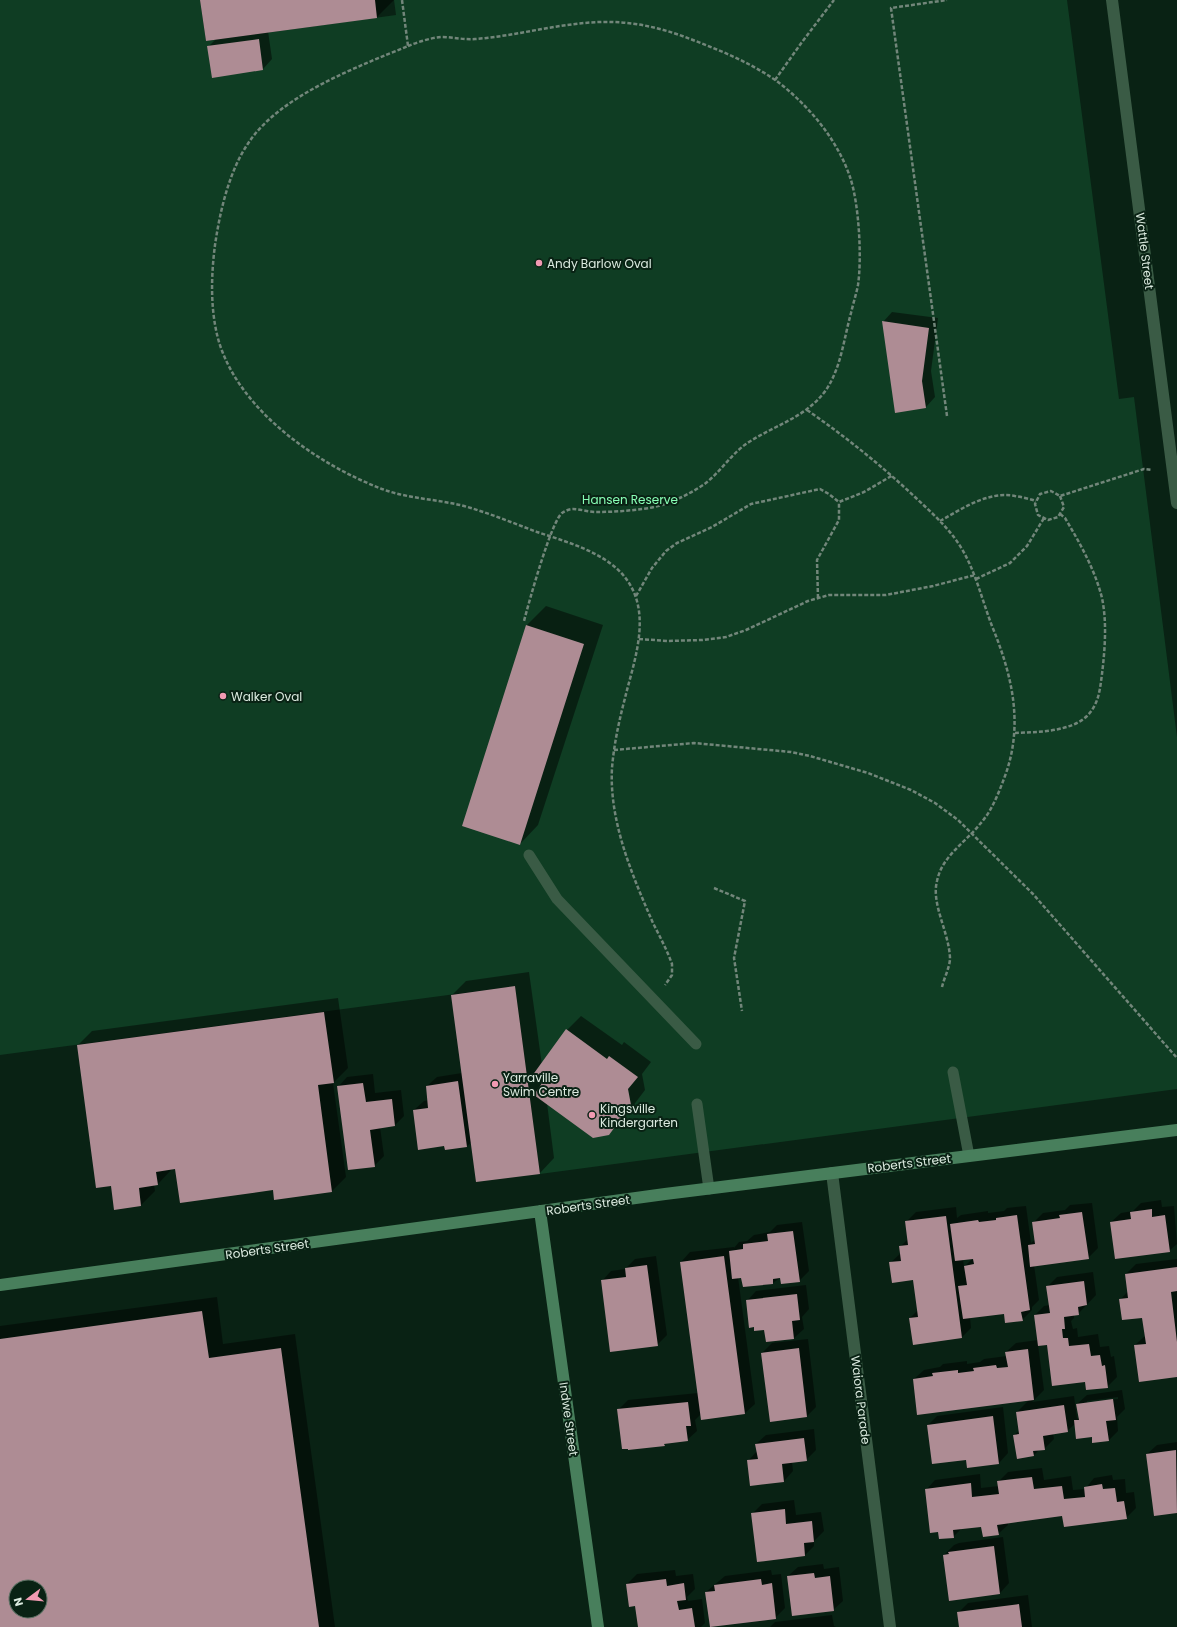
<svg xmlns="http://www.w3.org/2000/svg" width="1177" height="1627" font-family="Poppins,sans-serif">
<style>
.green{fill:#0f3d23}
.shadow{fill:#0007;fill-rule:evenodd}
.building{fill:#ae8c94;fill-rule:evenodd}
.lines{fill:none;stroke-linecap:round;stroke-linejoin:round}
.path{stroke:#72867a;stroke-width:2.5;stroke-dasharray:4 2;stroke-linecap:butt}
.lane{stroke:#3a5b45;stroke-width:11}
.street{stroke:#3a5b45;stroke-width:12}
.secondary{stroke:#487f5c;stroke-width:12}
.poi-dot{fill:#f19ab2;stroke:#092214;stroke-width:1.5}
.labels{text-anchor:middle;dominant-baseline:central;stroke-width:4;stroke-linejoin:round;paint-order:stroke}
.street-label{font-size:12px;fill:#dbeadf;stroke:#092214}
.poi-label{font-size:12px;fill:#dbeadf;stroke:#092214;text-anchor:start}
.park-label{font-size:12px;fill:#88feb5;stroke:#092214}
</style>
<rect width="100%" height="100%" fill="#092214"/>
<path class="green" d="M 0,0 L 200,0 L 206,41 L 396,15 L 394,0 L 1067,0 L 1119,399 L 1134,397 L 1177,737 L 1177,1089 L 540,1174 L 515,986 L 0,1055 Z"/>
<path class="shadow" d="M 201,0 L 394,0 L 377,17 L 268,31 L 272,59 L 263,69 L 208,47 L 217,38 Z
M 892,312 L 938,318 L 931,371 L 935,397 L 926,407 L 883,322 Z
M 546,606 L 603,625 L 538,825 L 520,844 L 527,625 Z
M 529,972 L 542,1065 L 567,1030 L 581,1016 L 622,1045 L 624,1042 L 651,1062 L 642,1074 L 645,1090 L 623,1119 L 608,1134 L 547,1103 L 554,1158 L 540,1173 L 472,1142 L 467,1146 L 445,1145 L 414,1110 L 424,1101 L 429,1100 L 427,1086 L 437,1077 L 462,1073 L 452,995 L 466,981 Z
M 338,998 L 348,1068 L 333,1083 L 346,1177 L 332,1191 L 274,1189 L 176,1168 L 172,1169 L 158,1184 L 154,1185 L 155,1191 L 141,1205 L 112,1185 L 78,1045 L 92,1031 Z
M 373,1074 L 375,1093 L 401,1090 L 404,1116 L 395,1125 L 380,1127 L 384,1156 L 374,1166 L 338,1087 L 347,1077 Z
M 1161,1200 L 1162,1207 L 1174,1206 L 1177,1244 L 1169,1251 L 1111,1222 L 1121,1213 L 1133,1211 L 1141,1203 Z
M 1092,1203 L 1098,1248 L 1088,1258 L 1034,1265 L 1039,1300 L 1032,1307 L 1032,1310 L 1022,1320 L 1005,1313 L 970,1317 L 971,1328 L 962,1337 L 910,1318 L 918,1310 L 914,1279 L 890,1263 L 901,1253 L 900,1247 L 909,1238 L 906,1222 L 916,1212 L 956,1207 L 957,1218 L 961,1215 L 988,1211 L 988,1213 L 1004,1211 L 1007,1208 L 1026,1206 L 1031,1243 L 1036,1239 L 1033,1223 L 1043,1213 L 1065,1210 L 1070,1205 ZM 973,1258 L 964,1267 L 963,1259 Z
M 802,1222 L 809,1271 L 799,1281 L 781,1277 L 773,1283 L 742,1276 L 738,1277 L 755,1404 L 745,1413 L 702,1419 L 701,1414 L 695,1420 L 697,1431 L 687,1440 L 629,1449 L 618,1410 L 628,1400 L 698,1393 L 681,1262 L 690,1252 L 734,1247 L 734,1248 L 739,1242 L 747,1241 L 754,1235 L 770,1232 L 777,1225 Z
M 656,1256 L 667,1335 L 657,1345 L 602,1281 L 611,1271 L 625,1269 L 635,1259 Z
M 1177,1259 L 1177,1376 L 1135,1345 L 1145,1336 L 1143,1317 L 1121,1299 L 1128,1291 L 1126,1274 L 1136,1264 Z
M 1093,1272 L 1096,1295 L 1078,1314 L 1074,1315 L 1074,1318 L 1071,1321 L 1073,1329 L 1077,1328 L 1078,1337 L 1098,1334 L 1100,1347 L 1109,1346 L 1111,1357 L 1114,1356 L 1117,1377 L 1107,1387 L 1086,1381 L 1048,1344 L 1038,1345 L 1044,1390 L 1032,1402 L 1074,1396 L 1077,1419 L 1079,1417 L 1077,1404 L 1087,1395 L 1122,1390 L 1125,1409 L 1117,1417 L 1118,1431 L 1109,1440 L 1075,1424 L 1067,1431 L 1053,1433 L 1054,1439 L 1044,1449 L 1040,1449 L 1033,1456 L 1014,1435 L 1020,1430 L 1017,1412 L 1029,1400 L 914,1379 L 924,1370 L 940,1367 L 943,1364 L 967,1361 L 967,1364 L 980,1362 L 984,1359 L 1007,1356 L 1006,1352 L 1016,1343 L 1038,1340 L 1035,1315 L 1044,1306 L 1050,1305 L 1047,1287 L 1057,1277 ZM 1118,1397 L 1118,1399 L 1087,1403 L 1087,1401 Z
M 806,1285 L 809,1309 L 802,1317 L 804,1329 L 794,1338 L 767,1341 L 765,1328 L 747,1301 L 756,1291 Z
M 217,1297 L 223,1344 L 295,1334 L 335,1627 L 0,1627 L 0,1326 ZM 16,1587 L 40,1587 L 40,1611 L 16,1611 Z
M 808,1339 L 816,1407 L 807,1416 L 762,1353 L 772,1343 Z
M 1003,1407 L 1008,1453 L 999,1463 L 967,1459 L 928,1425 L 937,1416 Z
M 814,1429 L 816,1450 L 806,1460 L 792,1462 L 793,1471 L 784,1481 L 748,1461 L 757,1451 L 756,1444 L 766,1435 Z
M 1177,1442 L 1177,1512 L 1155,1515 L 1147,1454 L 1157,1445 Z
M 1042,1468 L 1044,1480 L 1071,1476 L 1073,1490 L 1085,1489 L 1094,1478 L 1112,1475 L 1113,1480 L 1125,1479 L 1126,1493 L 1134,1492 L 1136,1508 L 1126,1518 L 1063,1515 L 1008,1522 L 1008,1525 L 998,1534 L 982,1526 L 962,1528 L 953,1537 L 926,1490 L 935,1480 L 980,1474 L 981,1488 L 999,1486 L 998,1482 L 1008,1472 Z
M 794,1500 L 796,1515 L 821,1512 L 824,1531 L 814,1541 L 814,1546 L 805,1555 L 752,1514 L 762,1504 Z
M 1003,1537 L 1009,1583 L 1000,1593 L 944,1555 L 954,1545 L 959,1543 Z
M 823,1564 L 824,1569 L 839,1567 L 843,1601 L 833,1610 L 788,1576 L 798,1567 Z
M 675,1570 L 676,1576 L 693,1574 L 695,1589 L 687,1597 L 688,1601 L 702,1599 L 705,1623 L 701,1627 L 639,1627 L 636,1605 L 627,1584 L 637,1574 Z
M 771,1570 L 772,1575 L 781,1574 L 785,1608 L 775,1618 L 706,1592 L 725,1576 Z
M 1028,1595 L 1032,1627 L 960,1627 L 958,1613 L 968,1603 Z
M 832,1615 L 834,1626 L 836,1627 L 770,1627 L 775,1622 Z"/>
<path class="building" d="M 200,0 L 375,0 L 377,18 L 206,41 Z
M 259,39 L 263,70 L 212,78 L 207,46 Z
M 882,321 L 929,328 L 922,381 L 926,408 L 895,413 Z
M 526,625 L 584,644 L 520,845 L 462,826 Z
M 515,986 L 540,1174 L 476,1182 L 451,995 Z
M 324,1012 L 334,1083 L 318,1085 L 332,1192 L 274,1200 L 273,1190 L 180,1203 L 175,1169 L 156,1172 L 158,1185 L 139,1188 L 141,1206 L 114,1210 L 111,1186 L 96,1188 L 77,1045 Z
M 566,1029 L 607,1059 L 609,1056 L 638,1077 L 628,1089 L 631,1105 L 609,1135 L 593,1138 L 534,1095 L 542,1083 L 532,1076 Z
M 458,1081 L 467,1147 L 445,1150 L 444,1146 L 418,1150 L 413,1110 L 428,1108 L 426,1086 Z
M 363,1083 L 366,1102 L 392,1099 L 395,1126 L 370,1130 L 375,1167 L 348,1170 L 337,1086 Z
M 1152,1209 L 1152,1217 L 1165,1215 L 1170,1252 L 1115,1259 L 1110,1222 L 1131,1219 L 1130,1212 Z
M 1082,1212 L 1089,1259 L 1030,1267 L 1028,1245 L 1035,1244 L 1032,1222 L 1060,1218 L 1059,1215 Z
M 1017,1215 L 1030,1310 L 1021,1312 L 1023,1321 L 1005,1323 L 1004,1314 L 963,1319 L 958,1286 L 967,1285 L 964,1266 L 974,1264 L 973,1259 L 955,1261 L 950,1224 L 978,1220 L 979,1222 L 996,1220 L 996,1218 Z
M 946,1216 L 962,1338 L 913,1345 L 909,1318 L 918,1317 L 913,1280 L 892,1283 L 889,1262 L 901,1261 L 899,1246 L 908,1245 L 905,1221 Z
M 793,1231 L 800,1282 L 781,1284 L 780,1278 L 773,1279 L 773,1284 L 743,1287 L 741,1278 L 732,1279 L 729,1251 L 743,1249 L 743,1244 L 768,1241 L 767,1234 Z
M 724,1256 L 745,1414 L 701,1420 L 680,1262 Z
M 647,1265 L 658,1346 L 610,1352 L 601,1280 L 626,1277 L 625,1268 Z
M 1177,1267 L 1177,1291 L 1171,1292 L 1177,1342 L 1177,1377 L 1139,1382 L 1134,1345 L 1146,1344 L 1142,1318 L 1122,1320 L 1119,1299 L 1128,1298 L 1125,1274 Z
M 1084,1281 L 1087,1305 L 1078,1307 L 1079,1315 L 1064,1317 L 1065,1329 L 1062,1329 L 1063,1338 L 1068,1338 L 1069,1346 L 1089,1344 L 1091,1356 L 1100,1355 L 1102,1366 L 1105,1365 L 1108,1388 L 1086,1390 L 1085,1382 L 1052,1386 L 1047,1345 L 1038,1346 L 1034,1315 L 1050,1313 L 1046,1286 Z
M 797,1294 L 800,1320 L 792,1321 L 794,1339 L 766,1342 L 764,1330 L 754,1331 L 754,1327 L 749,1328 L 746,1300 Z
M 202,1311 L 209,1358 L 281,1348 L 319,1627 L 0,1627 L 0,1339 ZM 16,1587 L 40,1587 L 40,1611 L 16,1611 Z
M 799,1348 L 807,1417 L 770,1422 L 761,1353 Z
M 1028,1349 L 1034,1400 L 917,1415 L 913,1379 L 933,1376 L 932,1373 L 958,1370 L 958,1373 L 974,1371 L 973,1368 L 996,1365 L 997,1368 L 1008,1367 L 1005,1352 Z
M 1113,1399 L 1116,1420 L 1106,1421 L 1109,1441 L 1092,1443 L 1092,1437 L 1076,1439 L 1074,1420 L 1079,1420 L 1076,1404 Z
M 688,1402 L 691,1426 L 686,1426 L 688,1441 L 664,1444 L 665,1446 L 628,1450 L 628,1449 L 622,1449 L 617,1409 Z
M 1064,1405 L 1068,1432 L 1043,1436 L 1045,1450 L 1033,1451 L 1034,1456 L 1017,1459 L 1013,1435 L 1019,1434 L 1016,1412 Z
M 993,1416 L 999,1464 L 967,1468 L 966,1460 L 932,1464 L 927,1425 Z
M 804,1438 L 807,1461 L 782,1464 L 784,1482 L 750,1486 L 747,1460 L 758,1459 L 755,1444 Z
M 1176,1450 L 1177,1513 L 1154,1516 L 1146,1454 Z
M 1032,1477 L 1034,1489 L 1062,1486 L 1064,1499 L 1085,1497 L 1084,1487 L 1102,1484 L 1103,1489 L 1115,1488 L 1117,1502 L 1124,1501 L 1127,1519 L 1064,1527 L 1062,1516 L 997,1525 L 999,1535 L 983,1537 L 981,1527 L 953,1530 L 954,1538 L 939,1539 L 938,1532 L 930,1533 L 925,1489 L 971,1483 L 972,1497 L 999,1494 L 997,1481 Z
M 785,1509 L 786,1524 L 812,1521 L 814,1542 L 804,1543 L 805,1556 L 757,1562 L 751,1513 Z
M 994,1546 L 1000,1594 L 949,1601 L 943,1555 L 949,1554 L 948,1552 Z
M 814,1573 L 815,1578 L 830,1576 L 834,1611 L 792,1616 L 787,1576 Z
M 666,1579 L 667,1586 L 684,1583 L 686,1600 L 677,1601 L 679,1610 L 692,1608 L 695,1627 L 638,1627 L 635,1606 L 629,1607 L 626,1584 Z
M 761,1579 L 762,1585 L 772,1583 L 776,1619 L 710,1627 L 705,1592 L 715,1591 L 714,1585 Z
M 1019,1604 L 1022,1627 L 959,1627 L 957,1612 Z"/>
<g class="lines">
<path class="path" d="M 402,0 L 408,46 C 357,67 281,95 249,142 C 229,171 220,211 215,245 C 211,276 210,311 219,342 C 240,411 317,464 382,489 C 409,499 437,499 464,506 C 489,513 513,523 537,532 C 567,542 608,553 627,580 C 652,615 634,661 625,698 C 619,721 614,744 612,768 C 609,821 632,875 653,923 C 660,937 667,950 672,964 L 672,975 L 665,985
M 408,46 C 418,42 430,38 441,37 C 453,37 464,40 475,39 C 517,36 559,23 601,22 C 630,21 658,27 685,37 C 717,49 750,62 778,82 C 809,106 837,139 850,177 C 859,203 862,258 858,285 C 856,295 853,304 851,313 C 844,338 841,368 826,390 C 806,418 774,425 746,444 C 729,456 718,476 700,487 C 682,498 663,507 642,509 C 627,511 611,512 596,512 C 588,512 580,509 573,509 C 569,509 565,511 562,513 C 551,522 529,602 524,621
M 775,80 L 802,42 L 834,0
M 807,410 C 846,437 882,466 916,498 C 933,514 950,529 962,549 C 976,573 982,600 992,626 C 1012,675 1024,724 1005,776 C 999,792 992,811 980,824 C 965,843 942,856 937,881 C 931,904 949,932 950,958 C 950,967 944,978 942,987
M 947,416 L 891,8 L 947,0
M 1060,496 L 1064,507 L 1058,517 L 1048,520 L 1038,515 L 1035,504 L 1040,494 L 1051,491 L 1060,496 L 1144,469 L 1152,470
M 940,521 C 963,508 988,491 1015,496 C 1022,497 1030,499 1036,501
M 976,579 L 1010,563 L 1027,546 L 1044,518
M 636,596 L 652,568 L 666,551 L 677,543 L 712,527 L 751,504 L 820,489 L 829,494 L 839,502 L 864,492 L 893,475
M 818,598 L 817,560 L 839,520 L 839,502
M 639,639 L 668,641 L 702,640 L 726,637 L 746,630 L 808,601 L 829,595 L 886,595 L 933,586 L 975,575
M 1015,733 C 1037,732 1070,732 1087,716 C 1099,704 1100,689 1102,674 C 1105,649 1107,622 1102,598 C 1095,570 1080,543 1065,518 L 1060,514
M 614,750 L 694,743 L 791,752 L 810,756 L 868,773 L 911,790 L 935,803 L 958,820 L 1033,894 L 1177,1058
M 714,888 L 745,901 L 734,958 L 742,1011"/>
<path class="lane" d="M 529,855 L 557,899 L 696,1044
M 953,1072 L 969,1156
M 697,1104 L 709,1189"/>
<path class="street" d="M 1112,0 L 1177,503
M 832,1173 L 890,1627"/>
<path class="secondary" d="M 540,1211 L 598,1627
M 0,1285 L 665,1194 L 1177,1130"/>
</g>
<g class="poi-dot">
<circle cx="539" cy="263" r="4"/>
<circle cx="223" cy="696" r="4"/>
<circle cx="495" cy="1084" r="4"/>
<circle cx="592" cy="1115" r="4"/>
</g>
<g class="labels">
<g class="street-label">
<text transform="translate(1145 251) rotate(83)">Wattle Street</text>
<text transform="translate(909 1163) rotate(-7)">Roberts Street</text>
<text transform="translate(588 1205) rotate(-8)">Roberts Street</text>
<text transform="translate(267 1249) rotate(-8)">Roberts Street</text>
<text transform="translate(861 1400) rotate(83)">Waiora Parade</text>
<text transform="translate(569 1419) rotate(82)">Indwe Street</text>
</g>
<g class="poi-label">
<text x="547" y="263">Andy Barlow Oval</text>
<text x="231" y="696">Walker Oval</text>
<text x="503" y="1077">Yarraville<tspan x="503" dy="14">Swim Centre</tspan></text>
<text x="600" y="1108">Kingsville<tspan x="600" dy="14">Kindergarten</tspan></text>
</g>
<g class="park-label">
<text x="630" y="499">Hansen Reserve</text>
</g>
</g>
<g transform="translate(28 1599) rotate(254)"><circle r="19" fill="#092214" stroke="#5d7265"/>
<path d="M0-3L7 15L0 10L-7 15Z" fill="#f19ab2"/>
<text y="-6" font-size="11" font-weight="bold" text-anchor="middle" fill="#dbeadf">N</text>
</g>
</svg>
